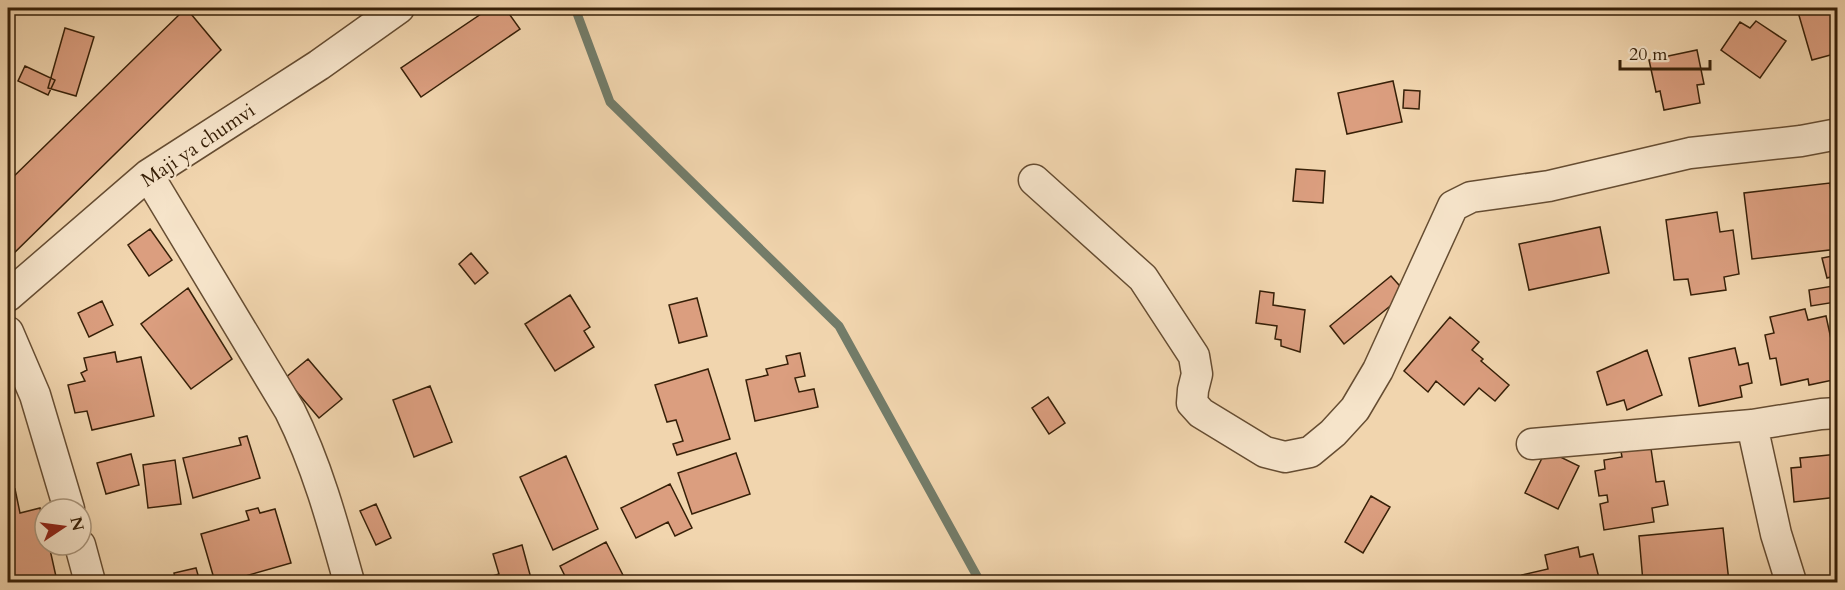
<svg xmlns="http://www.w3.org/2000/svg" width="1845" height="590" font-family="Cardo,serif">
<style>
.lines{fill:none;stroke-linecap:round;stroke-linejoin:round}
.stream{stroke:#737c69;stroke-width:9}
.building{fill:#db9e7f;stroke:#372008;stroke-width:1.5}
.minor-casing{stroke:#664d32;stroke-width:33}
.minor{stroke:#f6e4ca;stroke-width:30}
.labels{text-anchor:middle;dominant-baseline:central;stroke-width:4.5;stroke-linejoin:round;paint-order:stroke}
.street-label{font-size:20px;fill:#372008;stroke:#f6e4ca}
</style>
<rect width="100%" height="100%" fill="#f1d5ae"/>
<filter id="stains"><feTurbulence type="fractalNoise" baseFrequency=".00333" numOctaves="4"/><feColorMatrix values="0 0 0 0 .2 0 0 0 0 .09 0 0 0 0 .02 0 0 0 .5 -.17"/></filter>
<radialGradient id="worn" r=".72"><stop offset=".6" stop-color="#630" stop-opacity="0"/><stop offset="1" stop-color="#630" stop-opacity=".3"/></radialGradient>
<g class="lines">
<path class="stream" d="M 575,8 L 610,102 L 839,326 L 978,578 L 978,582"/>
</g>
<path class="building" d="M 186,8 L 221,50 L 8,259 L 8,182 Z
M 490,8 L 505,8 L 520,29 L 421,97 L 401,68 Z
M 1813,8 L 1838,8 L 1838,53 L 1812,60 L 1798,12 Z
M 1756,21 L 1786,41 L 1760,78 L 1721,50 L 1740,22 L 1750,28 Z
M 65,28 L 94,37 L 76,96 L 48,88 Z
M 1697,50 L 1704,84 L 1697,85 L 1700,103 L 1664,110 L 1660,91 L 1656,92 L 1649,60 Z
M 25,66 L 55,80 L 48,95 L 18,81 Z
M 1393,81 L 1402,122 L 1347,134 L 1338,93 Z
M 1404,90 L 1420,91 L 1419,109 L 1403,108 Z
M 1296,169 L 1325,171 L 1323,203 L 1293,201 Z
M 1830,183 L 1838,249 L 1752,259 L 1744,193 Z
M 1717,212 L 1720,232 L 1733,230 L 1739,274 L 1724,277 L 1726,290 L 1691,295 L 1688,279 L 1674,280 L 1666,220 Z
M 1600,227 L 1609,273 L 1529,290 L 1519,244 Z
M 150,229 L 172,260 L 149,276 L 128,245 Z
M 471,253 L 488,273 L 475,284 L 459,264 Z
M 1838,255 L 1838,275 L 1827,278 L 1822,258 Z
M 1391,276 L 1406,293 L 1344,344 L 1330,326 Z
M 1833,286 L 1836,302 L 1811,306 L 1809,290 Z
M 188,288 L 232,359 L 191,389 L 141,324 Z
M 1260,291 L 1274,293 L 1273,305 L 1305,310 L 1300,352 L 1281,346 L 1281,340 L 1275,339 L 1277,326 L 1256,323 Z
M 570,295 L 590,327 L 584,331 L 594,347 L 555,371 L 525,324 Z
M 697,298 L 707,336 L 679,343 L 669,305 Z
M 102,301 L 113,325 L 89,337 L 78,313 Z
M 1805,309 L 1808,320 L 1826,316 L 1831,339 L 1838,338 L 1838,379 L 1809,385 L 1808,379 L 1781,385 L 1776,358 L 1770,359 L 1765,335 L 1774,333 L 1770,317 Z
M 1450,317 L 1479,342 L 1472,350 L 1483,359 L 1481,361 L 1509,385 L 1495,401 L 1479,388 L 1464,405 L 1436,381 L 1428,392 L 1404,371 Z
M 1735,348 L 1739,365 L 1748,363 L 1752,383 L 1740,386 L 1742,397 L 1699,406 L 1689,358 Z
M 1647,350 L 1662,395 L 1627,410 L 1624,400 L 1607,405 L 1597,372 Z
M 115,352 L 117,362 L 141,357 L 154,416 L 92,430 L 87,411 L 75,413 L 68,385 L 85,381 L 81,373 L 87,370 L 84,358 Z
M 800,353 L 805,376 L 795,378 L 799,392 L 814,389 L 818,407 L 755,421 L 746,380 L 768,375 L 766,369 L 788,364 L 786,356 Z
M 308,359 L 342,399 L 319,418 L 285,378 Z
M 708,369 L 730,439 L 677,455 L 673,444 L 683,441 L 676,420 L 667,422 L 655,385 Z
M 430,386 L 452,442 L 414,457 L 393,400 Z
M 1048,397 L 1065,423 L 1049,434 L 1032,408 Z
M 247,436 L 260,478 L 193,498 L 183,458 L 241,445 L 239,438 Z
M 1650,442 L 1656,482 L 1664,481 L 1668,505 L 1652,508 L 1654,522 L 1604,530 L 1600,504 L 1608,502 L 1607,495 L 1599,496 L 1595,471 L 1605,469 L 1604,460 L 1622,457 L 1620,446 Z
M 1546,450 L 1579,466 L 1558,509 L 1525,493 Z
M 736,453 L 750,494 L 692,514 L 678,473 Z
M 131,454 L 139,485 L 106,494 L 97,463 Z
M 1838,454 L 1838,497 L 1794,502 L 1791,468 L 1801,467 L 1800,458 Z
M 566,456 L 598,529 L 553,550 L 520,477 Z
M 175,460 L 181,504 L 148,508 L 143,465 Z
M 670,484 L 692,528 L 675,536 L 668,522 L 636,538 L 621,508 Z
M 15,489 L 20,513 L 40,508 L 45,530 L 45,545 L 49,545 L 57,581 L 8,582 L 8,491 Z
M 1371,496 L 1390,507 L 1363,553 L 1345,542 Z
M 376,504 L 391,538 L 376,545 L 360,511 Z
M 258,508 L 260,513 L 275,509 L 291,563 L 224,582 L 215,582 L 201,534 L 249,520 L 246,511 Z
M 1723,528 L 1729,582 L 1643,582 L 1639,536 Z
M 606,542 L 626,581 L 568,582 L 560,566 Z
M 522,545 L 532,582 L 473,582 L 499,574 L 493,554 Z
M 1578,547 L 1580,557 L 1593,554 L 1600,582 L 1524,582 L 1522,575 L 1548,569 L 1545,555 Z
M 196,568 L 200,582 L 176,582 L 174,573 Z
M 157,576 L 159,582 L 131,582 Z"/>
<g class="lines">
<g class="minor-casing">
<path id="minor" d="M 148,175 L 290,411 C 317,465 333,524 349,582
M 1034,180 L 1143,278 L 1194,356 L 1197,374 L 1193,390 L 1192,403 L 1201,413 L 1265,452 L 1285,457 L 1310,452 L 1333,433 L 1355,409 L 1378,370 L 1453,206 L 1471,197 L 1549,186 L 1690,153 L 1801,141 L 1838,134
M 8,296 L 148,175 L 319,65 L 399,8
M 8,332 L 35,395 L 69,509
M 1752,425 L 1776,534 L 1791,582
M 1532,444 L 1752,425 L 1821,414 L 1838,413
M 80,545 L 90,582"/>
</g>
<use href="#minor" class="minor"/>
</g>
<g class="labels">
<g class="street-label">
<text transform="translate(198 145) rotate(-34)">Maji ya chumvi</text>
</g>
</g>
<rect width="1845" height="590" fill="none" stroke="#f1d5ae" stroke-width="30"/>
<rect x="9" y="9" width="1827" height="572" fill="none" stroke="#372008" stroke-width="3"/>
<rect x="15" y="15" width="1815" height="560" fill="none" stroke="#372008" stroke-width="1.5"/>
<g transform="translate(63 527) rotate(77)"><circle r="28" fill="#f6e4ca" stroke="#aa967c" stroke-width="1.5"/>
<path d="M0-4.5L10 22L0 15L-10 22Z" fill="#8f2418"/>
<text y="-9" font-size="16" font-weight="bold" text-anchor="middle" fill="#372008">N</text>
</g>
<path d="M1620 60v9h90v-9" fill="none" stroke="#372008" stroke-width="3"/>
<text x="1629" y="60" font-size="18" fill="#372008" stroke="#f6e4ca" stroke-width="4.5" paint-order="stroke">20 m</text>
<rect width="100%" height="100%" filter="url(#stains)"/>
<rect width="100%" height="100%" fill="url(#worn)"/>
</svg>
